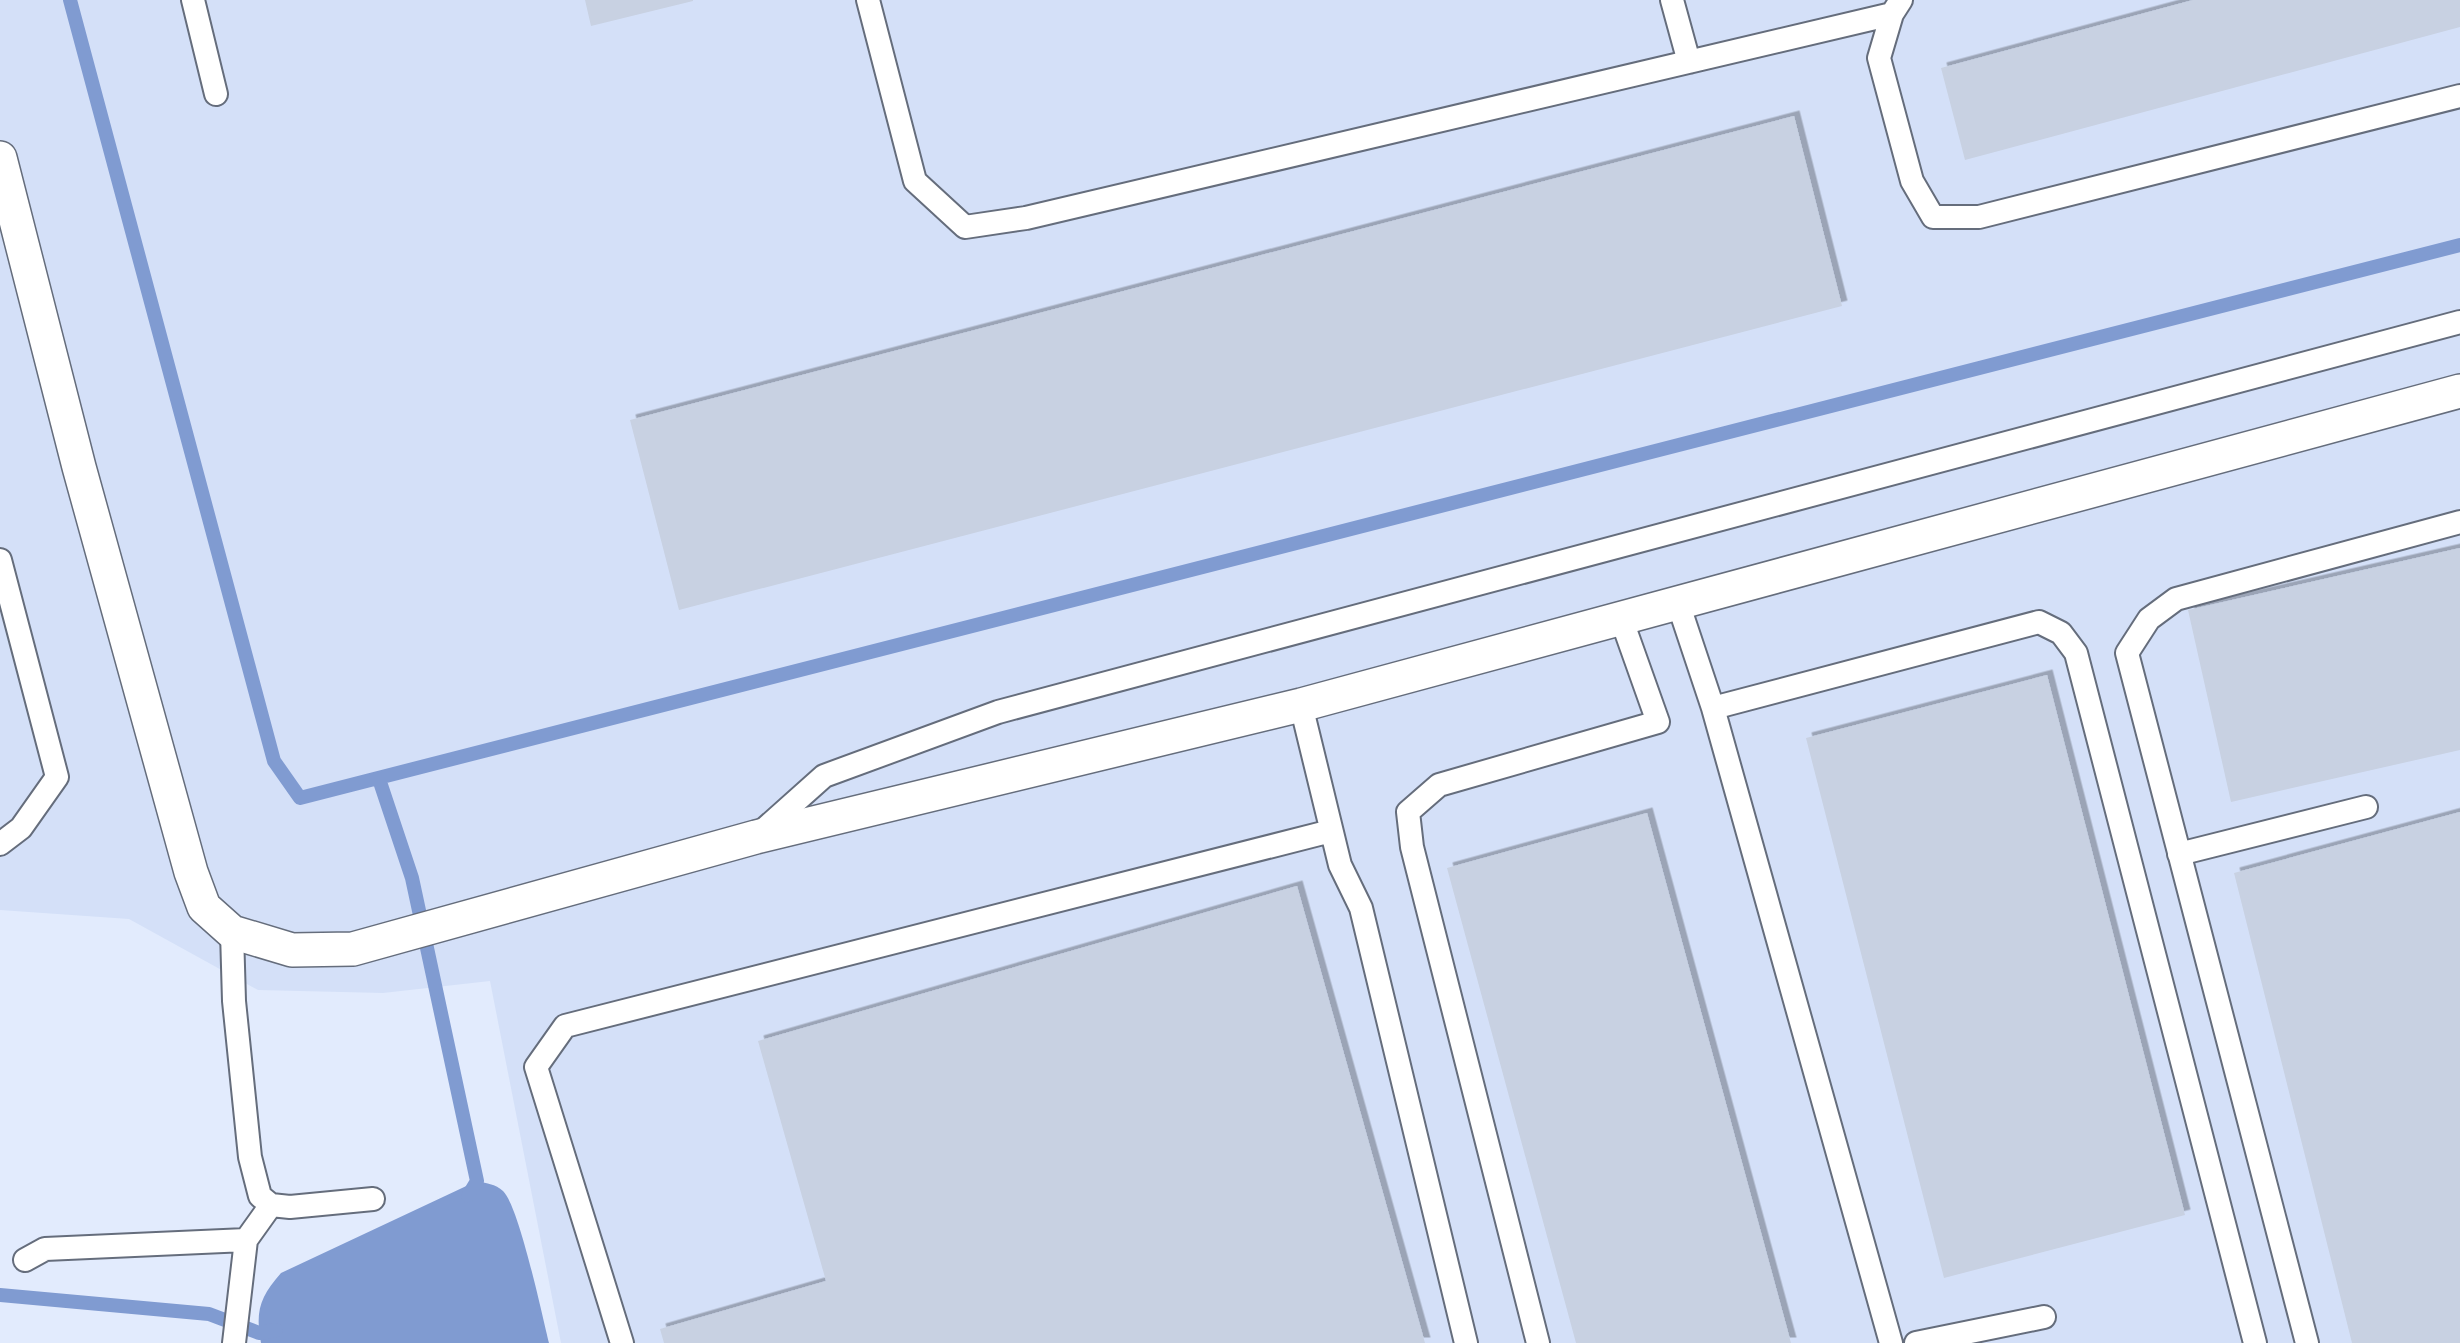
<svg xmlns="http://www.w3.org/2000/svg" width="2460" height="1343" font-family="Manrope,sans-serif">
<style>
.built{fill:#d4e0f8}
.water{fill:#809bd1}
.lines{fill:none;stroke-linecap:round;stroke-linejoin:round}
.stream{stroke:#809bd1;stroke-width:14}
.building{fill:#c8d1e2;filter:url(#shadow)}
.lane-casing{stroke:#656d7c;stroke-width:26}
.street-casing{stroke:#656d7c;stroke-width:36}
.lane{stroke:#fff;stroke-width:22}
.street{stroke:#fff;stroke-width:33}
</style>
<defs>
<filter id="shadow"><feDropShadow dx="5.5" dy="-5.5" stdDeviation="0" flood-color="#0004"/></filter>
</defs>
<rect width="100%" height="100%" fill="#e2ebfd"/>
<path class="built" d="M 0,0 L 2460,0 L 2460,1343 L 561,1343 L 490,981 L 383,993 L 258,990 L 129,919 L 0,910 Z"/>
<path class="water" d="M 477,1181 C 485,1183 496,1184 503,1191 C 519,1206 542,1315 549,1343 L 261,1343 C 255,1311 260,1297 281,1273 Z"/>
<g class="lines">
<path class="stream" d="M 70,0 L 274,761 L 300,798 L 2460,245
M 379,779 L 412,878 L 477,1181 L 468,1196
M 0,1295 L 209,1314 L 259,1333 L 276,1330"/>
</g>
<path class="building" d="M 585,0 L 693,0 L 693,1 L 591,26 Z
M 2193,0 L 2460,0 L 2460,27 L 1965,160 L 1941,68 Z
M 1794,116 L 1842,306 L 679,610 L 630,420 Z
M 2460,548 L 2460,750 L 2231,802 L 2188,610 Z
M 2047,675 L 2185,1215 L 1944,1278 L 1806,738 Z
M 2460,812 L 2460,1343 L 2352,1343 L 2234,873 Z
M 1647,813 L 1791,1343 L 1576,1343 L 1447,868 Z
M 1297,886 L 1425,1343 L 664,1343 L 660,1329 L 826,1281 L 758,1041 Z"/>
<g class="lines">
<g class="lane-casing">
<path id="lane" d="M 193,0 L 216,94
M 868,0 L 915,181 L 965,227 L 1026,218 L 1892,14
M 1672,0 L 1689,62
M 1901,0 L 1892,14 L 1879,58 L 1912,181 L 1933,217 L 1979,217 L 2460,96
M 0,560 L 57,777 L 21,828 L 0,844
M 1678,603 L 1713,708 L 1891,1343
M 1301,705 L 1340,865 L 1361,908 L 1466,1343
M 1713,708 L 2039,622 L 2061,633 L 2076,653 L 2255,1343
M 759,834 L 824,776 L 998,712 L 2460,322
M 2179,854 L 2366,807
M 232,932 L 234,1001 L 250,1157 L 260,1196 L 271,1205 L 290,1207 L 373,1199
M 25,1260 L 45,1249 L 246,1240
M 234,1343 L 246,1240 L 271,1205
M 622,1343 L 536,1067 L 565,1026 L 1331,831
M 1538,1343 L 1412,847 L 1408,812 L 1439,785 L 1658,722 L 1621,618
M 1916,1343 L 2044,1317
M 2307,1343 L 2127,653 L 2149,619 L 2176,599 L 2460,522"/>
</g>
<g class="street-casing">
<path id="street" d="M 0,158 L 79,467 L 191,872 L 204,907 L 232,932 L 292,950 L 353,949 L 756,837 L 1301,705 L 2460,391"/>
</g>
<use href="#lane" class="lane"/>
<use href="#street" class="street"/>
</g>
</svg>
